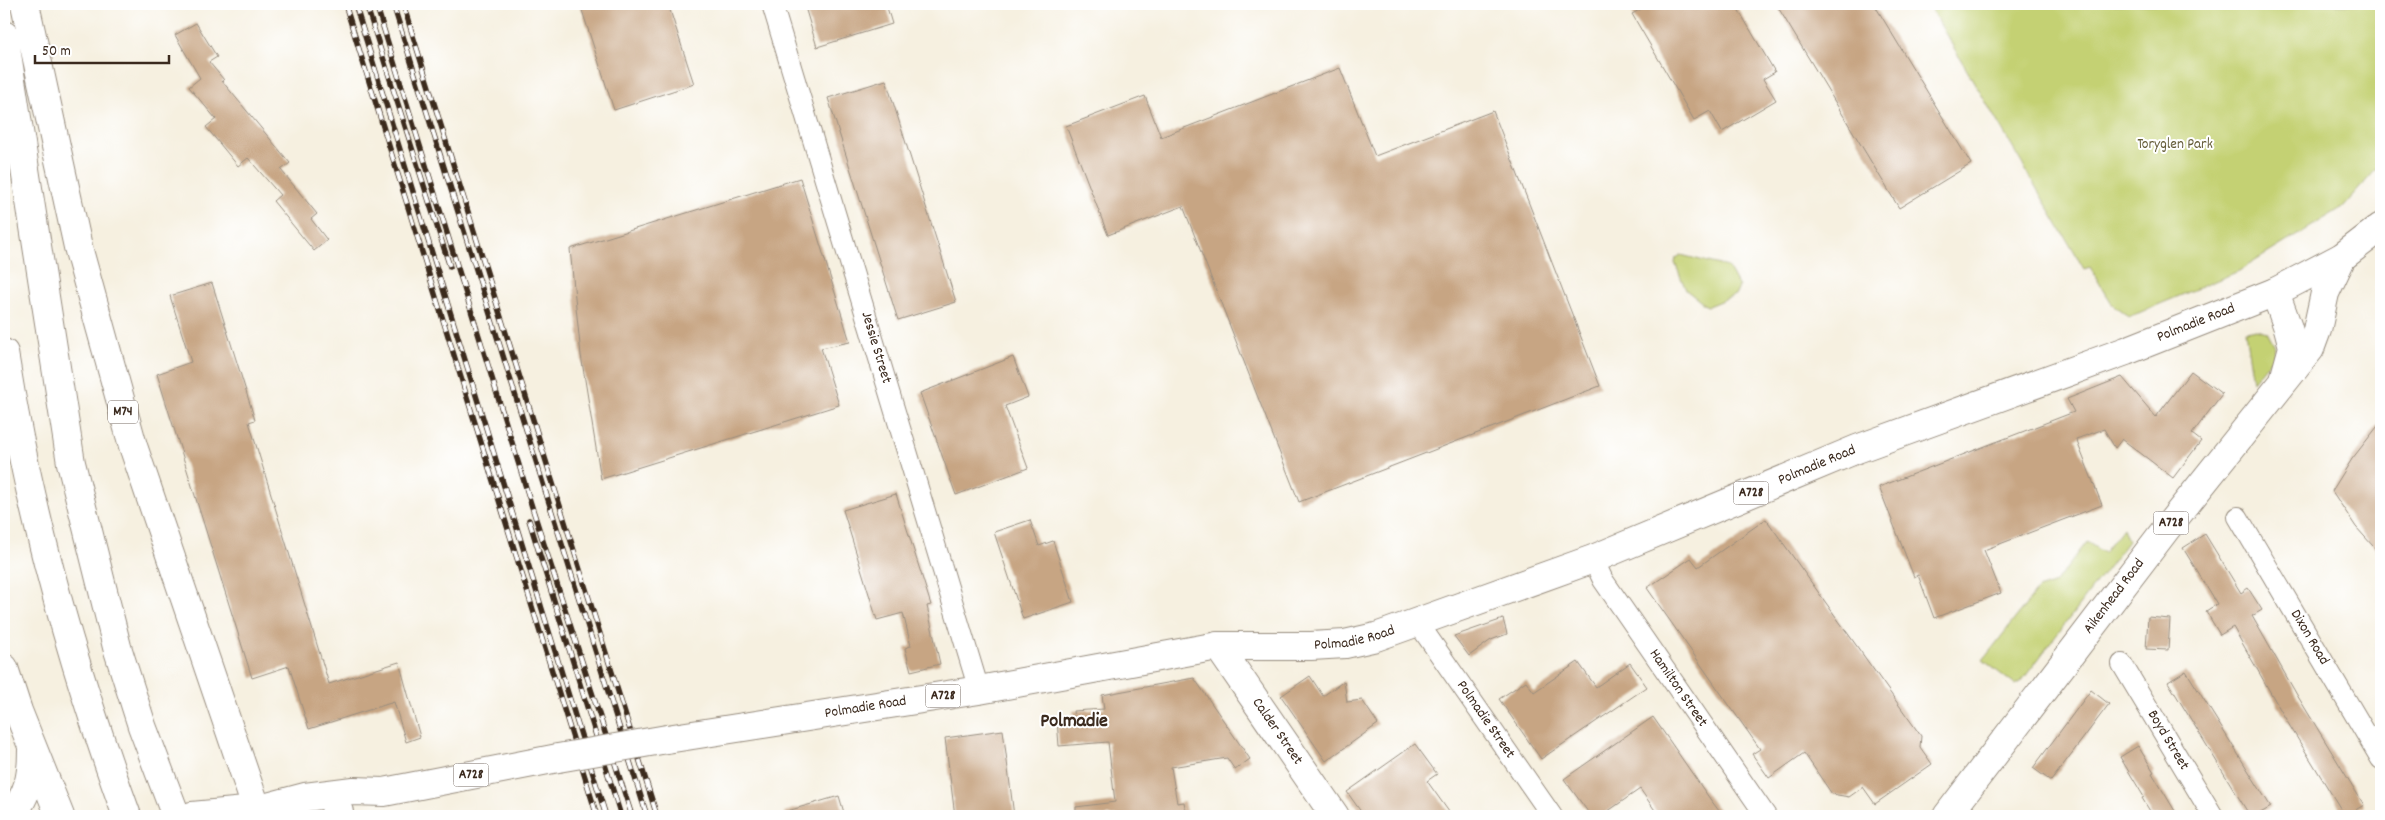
<svg xmlns="http://www.w3.org/2000/svg" width="2385" height="820" font-family="Dekko,sans-serif">
<style>
.green{fill:#c4d173;stroke:#807e48}
.building{fill:#c7a583}
.lines{fill:none;stroke-linecap:round;stroke-linejoin:round}
.minor-casing{stroke:#988d7f;stroke-width:22}
.secondary-casing{stroke:#988d7f;stroke-width:30}
.primary-casing{stroke:#988d7f;stroke-width:30}
.motorway-casing{stroke:#988d7f;stroke-width:30}
.minor{stroke:#fff;stroke-width:20}
.secondary{stroke:#fff;stroke-width:28}
.primary{stroke:#fff;stroke-width:28}
.motorway{stroke:#fff;stroke-width:28}
.rail-casing{stroke:#3b2a1e;stroke-width:5.5}
.rail{stroke:#fff;stroke-width:4;stroke-dasharray:11;stroke-linecap:butt}
.primary-bridge-casing{stroke:#988d7f;stroke-width:30;stroke-linecap:butt}
.primary-bridge{stroke:#fff;stroke-width:28}
.labels{text-anchor:middle;dominant-baseline:central;stroke-width:4;stroke-linejoin:round;paint-order:stroke}
.shield{fill:#fff;stroke:#766a62;stroke-width:1}
.shield-label{font-size:14px;font-weight:bold;fill:#3b2a1e}
.park-label{font-size:15px;fill:#645c38;stroke:#fff}
.street-label{font-size:15px;fill:#3b2a1e;stroke:#fff}
.district-label{font-size:20px;font-weight:bold;fill:#3b2a1e;stroke:#fff}
</style>
<rect width="100%" height="100%" fill="#fff"/>
<filter id="ink" filterUnits="userSpaceOnUse"><feTurbulence type="fractalNoise" baseFrequency=".02" numOctaves="2"/><feDisplacementMap in="SourceGraphic" scale="10" xChannelSelector="R" yChannelSelector="G"/><feConvolveMatrix kernelMatrix="1 2 1 2 8 2 1 2 1" color-interpolation-filters="sRGB"/></filter>
<filter id="wash" filterUnits="userSpaceOnUse"><feTurbulence type="fractalNoise" baseFrequency=".0096" numOctaves="4" result="noise"/><feDisplacementMap in="SourceGraphic" scale="20" xChannelSelector="R" yChannelSelector="G"/><feGaussianBlur stdDeviation="1.12" result="paint"/><feColorMatrix in="noise" values="0 0 0 0 0 0 0 0 0 0 0 0 0 0 0 0 0 1.4 0 .05"/><feComposite in="paint" operator="in"/></filter>
<g filter="url(#wash)">
<rect width="100%" height="100%" fill="#f6f0e0"/>
<path class="green" d="M 1928,4 L 2381,4 L 2381,164 L 2343,207 L 2239,271 L 2129,317 L 2111,303 L 2090,267 L 2084,269 Z
M 1681,255 L 1728,267 L 1739,287 L 1735,295 L 1708,306 L 1705,305 L 1686,290 L 1675,263 L 1676,258 Z
M 2256,329 L 2267,332 L 2275,347 L 2273,357 L 2253,382 L 2245,331 Z
M 2123,528 L 2128,541 L 2021,682 L 2015,685 L 1983,660 L 2038,589 L 2055,583 L 2087,542 L 2104,553 Z"/>
<g id="blocks">
<path class="building" d="M 580,4 L 668,4 L 694,84 L 614,110 Z
M 816,4 L 886,4 L 892,24 L 817,47 L 805,7 Z
M 1650,4 L 1735,4 L 1775,72 L 1763,79 L 1776,100 L 1722,132 L 1710,111 L 1694,120 L 1632,14 Z
M 1776,4 L 1874,4 L 1971,164 L 1899,208 Z
M 196,23 L 217,57 L 209,62 L 224,80 L 222,81 L 290,163 L 281,170 L 317,214 L 311,219 L 327,240 L 314,251 L 273,201 L 280,195 L 248,158 L 238,166 L 206,127 L 216,119 L 189,87 L 200,78 L 175,35 Z
M 1340,68 L 1375,156 L 1493,111 L 1600,386 L 1299,502 L 1183,206 L 1108,235 L 1066,126 L 1145,96 L 1161,137 Z
M 886,80 L 956,302 L 898,320 L 828,98 Z
M 800,178 L 850,342 L 821,348 L 839,405 L 601,479 L 581,355 L 570,249 Z
M 212,283 L 255,420 L 249,422 L 329,684 L 399,662 L 420,737 L 406,742 L 394,702 L 309,729 L 289,666 L 252,678 L 157,374 L 191,362 L 170,296 Z
M 1013,357 L 1028,397 L 1005,406 L 1028,468 L 956,495 L 920,393 Z
M 2191,371 L 2222,394 L 2192,434 L 2201,441 L 2173,478 L 2122,439 L 2115,448 L 2104,429 L 2076,439 L 2102,505 L 1984,550 L 2001,593 L 1934,618 L 1918,575 L 1914,577 L 1879,487 L 2074,412 L 2067,399 L 2122,377 L 2156,417 Z
M 2381,422 L 2381,555 L 2356,527 L 2332,491 L 2352,459 Z
M 896,494 L 931,605 L 927,606 L 940,664 L 911,671 L 905,648 L 911,646 L 903,613 L 877,620 L 843,510 Z
M 1766,519 L 1921,736 L 1920,747 L 1932,764 L 1875,804 L 1863,787 L 1849,797 L 1832,794 L 1804,753 L 1769,778 L 1752,754 L 1760,749 L 1647,588 L 1691,558 L 1698,567 Z
M 1030,520 L 1039,546 L 1053,541 L 1073,602 L 1023,619 L 994,532 Z
M 2205,534 L 2241,593 L 2248,588 L 2262,610 L 2252,616 L 2297,695 L 2364,805 L 2345,816 L 2288,723 L 2233,627 L 2220,635 L 2206,611 L 2217,604 L 2183,548 Z
M 2148,617 L 2170,619 L 2168,650 L 2146,649 Z
M 1503,619 L 1507,634 L 1491,640 L 1469,656 L 1454,636 Z
M 1578,662 L 1596,687 L 1630,663 L 1647,687 L 1541,759 L 1499,699 L 1526,681 L 1534,692 Z
M 2186,671 L 2271,807 L 2255,816 L 2250,816 L 2168,682 Z
M 1310,676 L 1323,696 L 1344,681 L 1347,702 L 1362,700 L 1378,724 L 1326,761 L 1281,696 Z
M 1194,678 L 1250,759 L 1235,770 L 1227,758 L 1171,767 L 1177,803 L 1184,802 L 1187,816 L 1076,816 L 1076,807 L 1115,802 L 1108,742 L 1059,746 L 1057,720 L 1074,718 L 1073,711 L 1104,709 L 1102,695 Z
M 2091,690 L 2109,704 L 2051,781 L 2033,768 Z
M 1653,717 L 1710,799 L 1723,816 L 1659,816 L 1640,789 L 1601,816 L 1591,816 L 1564,779 Z
M 1003,730 L 1014,816 L 955,816 L 945,738 Z
M 1415,744 L 1437,774 L 1427,781 L 1452,816 L 1364,816 L 1347,792 Z
M 2138,746 L 2154,772 L 2152,773 L 2178,816 L 2153,816 L 2142,798 L 2144,797 L 2120,757 Z
M 839,796 L 845,816 L 785,816 L 784,812 Z"/>
</g>
</g>
<g filter="url(#ink)">
<use href="#blocks" fill-opacity="0" stroke="#988d7f" stroke-width="1"/>
<g class="lines">
<g class="minor-casing">
<g id="minor">
<path id="s1" d="M 772,4 L 979,690"/>
<path id="s2" d="M 2238,517 L 2381,759"/>
<path id="s3" d="M 1593,559 L 1603,580 L 1766,816"/>
<path id="s4" d="M 1418,623 L 1552,816"/>
<path id="s5" d="M 2122,664 L 2213,816"/>
</g>
</g>
<g class="secondary-casing">
<g id="secondary">
<path id="s6" d="M 1218,646 L 1335,816"/>
</g>
</g>
<g class="primary-casing">
<g id="primary">
<path d="M 2275,292 L 2288,328 L 2293,347 L 2285,376"/>
<path id="s7" d="M 667,739 L 979,690 L 1218,646 L 1311,646 L 1345,644 L 1376,637 L 1593,559 L 1857,449 L 2126,351 L 2275,292 L 2342,257 L 2381,227"/>
<path d="M 192,816 L 256,810 L 305,797 L 353,791 L 384,792 L 558,758"/>
<path id="s8" d="M 1947,816 L 2166,529 L 2310,349 L 2317,330 L 2325,293 L 2342,257"/>
</g>
</g>
<g class="motorway-casing">
<path id="motorway" d="M 25,4 L 78,247 L 133,446 L 259,816
M 4,35 L 71,463 L 117,647 L 142,726 L 176,816
M 4,353 C 29,512 72,665 127,816
M 4,668 L 18,711 L 60,816
M 12,816 C 28,792 32,779 32,750
M 334,816 L 339,812"/>
</g>
<use href="#minor" class="minor"/>
<use href="#secondary" class="secondary"/>
<use href="#primary" class="primary"/>
<use href="#motorway" class="motorway"/>
<g class="rail-casing">
<path id="rail" d="M 345,4 L 597,816
M 355,4 L 606,816
M 366,4 L 450,267
M 376,4 L 532,507 L 632,816
M 393,4 L 647,816
M 403,4 L 657,816
M 529,520 L 621,816"/>
</g>
<use href="#rail" class="rail"/>
<g class="primary-bridge-casing">
<path id="primary-bridge" d="M 558,758 L 667,739"/>
</g>
<use href="#primary-bridge" class="primary-bridge"/>
</g>
</g>
<g class="labels">
<g class="shield">
<rect x="108" y="400.5" width="30" height="23" rx="4"/>
<rect x="1733.5" y="481.5" width="35" height="23" rx="4"/>
<rect x="2153.5" y="511.5" width="35" height="23" rx="4"/>
<rect x="925.5" y="684.5" width="35" height="23" rx="4"/>
<rect x="453.5" y="763.5" width="35" height="23" rx="4"/>
</g>
<g class="shield-label">
<text x="123" y="412">M74</text>
<text x="1751" y="493">A728</text>
<text x="2171" y="523">A728</text>
<text x="943" y="696">A728</text>
<text x="471" y="775">A728</text>
</g>
<g class="park-label">
<text x="2175" y="145">Toryglen Park</text>
</g>
<g class="street-label">
<text stroke="none"><textPath href="#s7" startOffset="1596">Polmadie Road</textPath></text>
<text stroke="none"><textPath href="#s1" startOffset="359">Jessie Street</textPath></text>
<text stroke="none"><textPath href="#s7" startOffset="1191">Polmadie Road</textPath></text>
<text stroke="none"><textPath href="#s8" startOffset="276">Aikenhead Road</textPath></text>
<text stroke="none"><textPath href="#s7" startOffset="696">Polmadie Road</textPath></text>
<text stroke="none"><textPath href="#s2" startOffset="140">Dixon Road</textPath></text>
<text stroke="none"><textPath href="#s3" startOffset="155">Hamilton Street</textPath></text>
<text stroke="none"><textPath href="#s7" startOffset="201">Polmadie Road</textPath></text>
<text stroke="none"><textPath href="#s4" startOffset="118">Polmadie Street</textPath></text>
<text stroke="none"><textPath href="#s6" startOffset="104">Calder Street</textPath></text>
<text stroke="none"><textPath href="#s5" startOffset="89">Boyd Street</textPath></text>
</g>
<g class="district-label">
<text x="1074" y="722">Polmadie</text>
</g>
</g>
<rect width="2385" height="820" fill="none" stroke="#fff" stroke-width="20"/>
<path d="M35 55v8h134v-8" fill="none" stroke="#3b2a1e" stroke-width="2.5"/>
<text x="42" y="55" font-size="15" fill="#3b2a1e" stroke="#ffffff" stroke-width="4" paint-order="stroke">50 m</text>
</svg>
